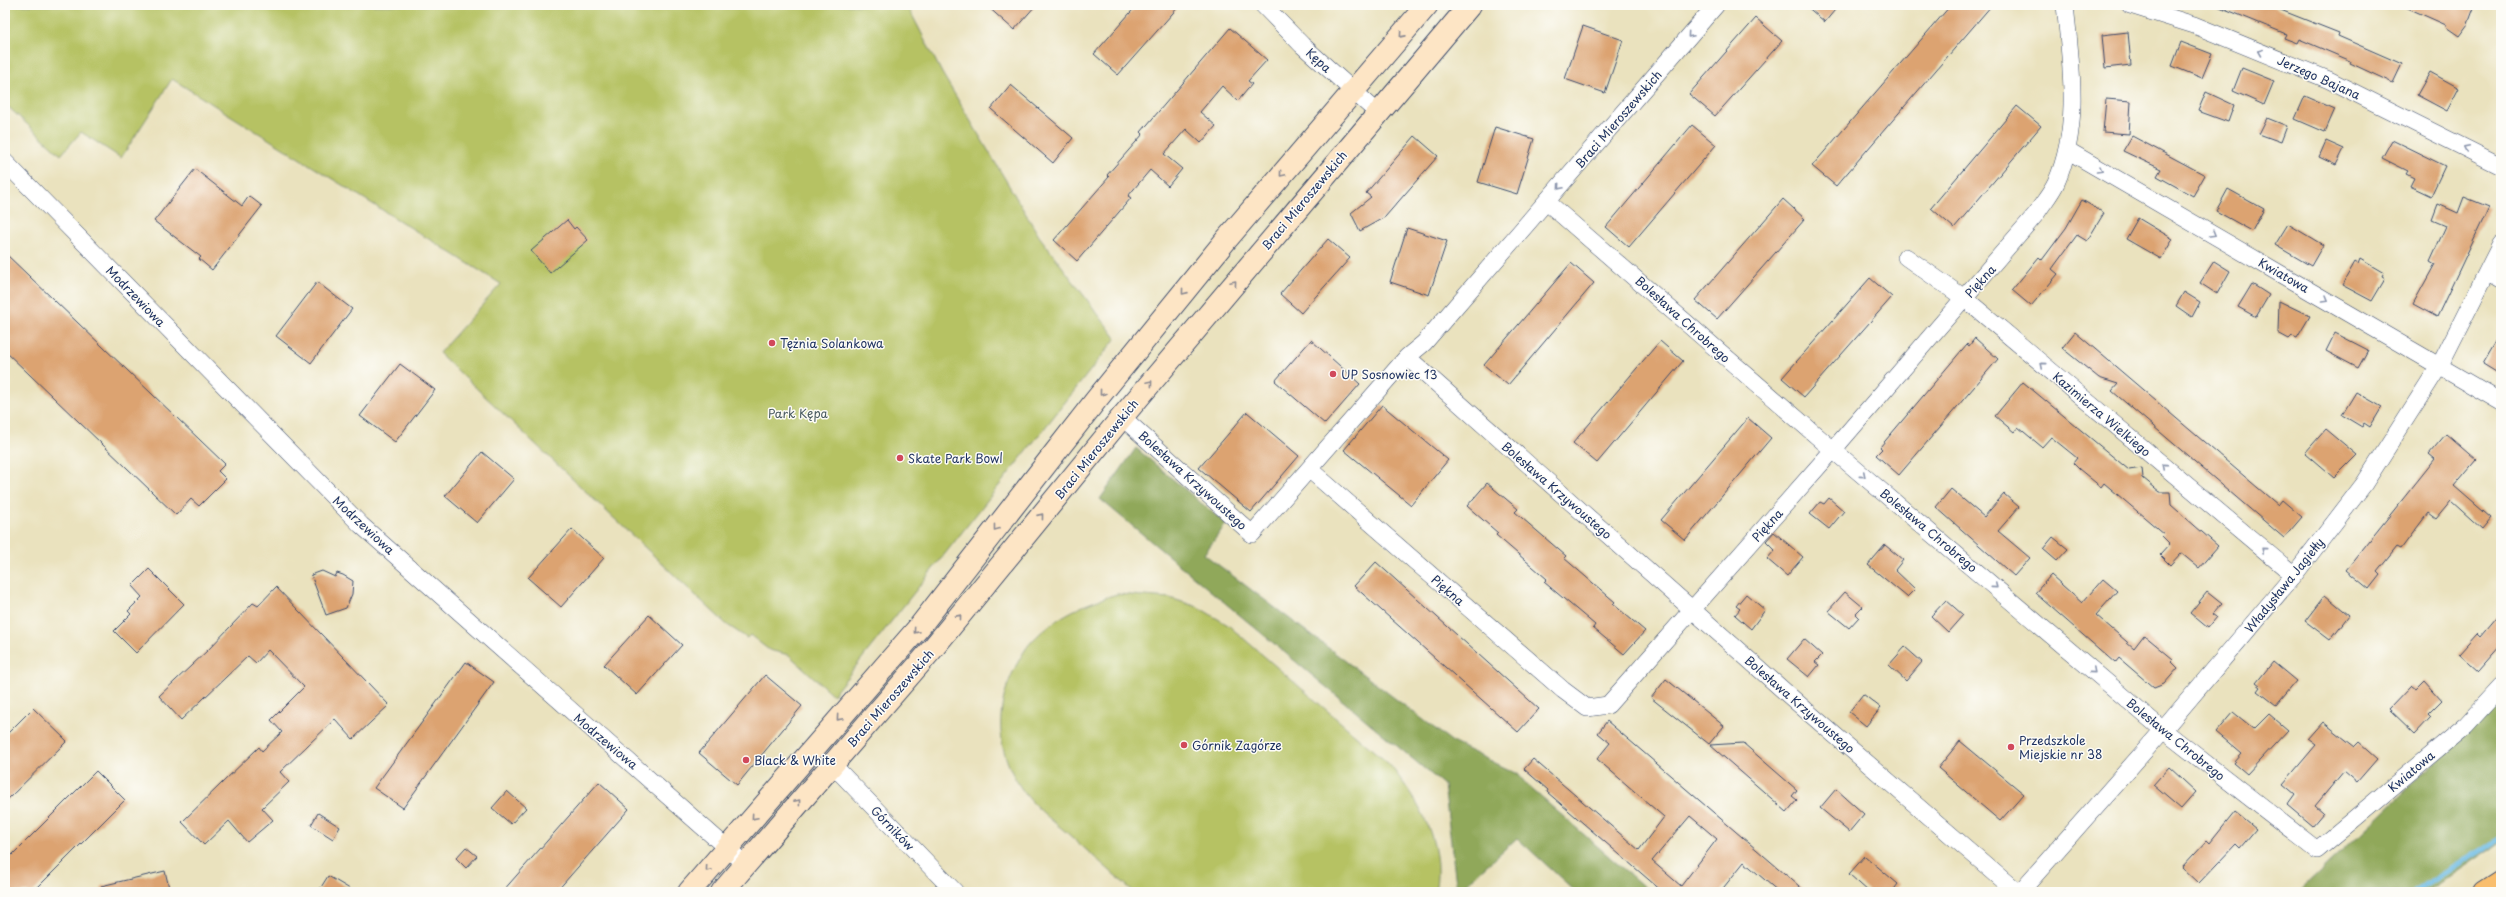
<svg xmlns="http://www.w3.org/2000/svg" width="2506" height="897" font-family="'Playpen Sans',sans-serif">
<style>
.green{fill:#b6c264;stroke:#687861}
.forest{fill:#90a85a;stroke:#566c5c}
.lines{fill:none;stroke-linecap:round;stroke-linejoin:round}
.stream{stroke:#68b9e3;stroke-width:5.5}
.building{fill:#dca371;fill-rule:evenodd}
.minor-casing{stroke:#3a4a6c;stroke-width:18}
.secondary-casing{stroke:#3a4a6c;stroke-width:24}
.primary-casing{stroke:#3a4a6c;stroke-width:24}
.minor{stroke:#fff;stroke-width:17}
.secondary{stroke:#fde5c5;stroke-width:22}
.primary{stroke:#f9be6d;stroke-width:22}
.oneway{stroke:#8c8a92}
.oneway2{stroke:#8d97ae}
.poi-dot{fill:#d1495b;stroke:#fdfcf7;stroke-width:1.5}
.labels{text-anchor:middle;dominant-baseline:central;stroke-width:3;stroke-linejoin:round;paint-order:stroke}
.street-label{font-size:12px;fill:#1b2f5e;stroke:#fdfcf7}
.poi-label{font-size:12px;fill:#1b2f5e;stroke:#fdfcf7;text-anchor:start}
.park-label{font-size:12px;fill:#4a5b60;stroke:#fdfcf7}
</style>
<rect width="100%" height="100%" fill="#fdfcf7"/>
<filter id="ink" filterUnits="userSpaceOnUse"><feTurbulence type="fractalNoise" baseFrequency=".025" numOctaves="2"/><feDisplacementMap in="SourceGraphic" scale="8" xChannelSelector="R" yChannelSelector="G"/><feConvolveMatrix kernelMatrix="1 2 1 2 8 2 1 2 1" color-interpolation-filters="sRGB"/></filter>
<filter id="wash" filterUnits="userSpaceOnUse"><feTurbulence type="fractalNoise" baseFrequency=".012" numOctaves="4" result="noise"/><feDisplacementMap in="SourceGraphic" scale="16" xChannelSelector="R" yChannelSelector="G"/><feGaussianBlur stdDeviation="0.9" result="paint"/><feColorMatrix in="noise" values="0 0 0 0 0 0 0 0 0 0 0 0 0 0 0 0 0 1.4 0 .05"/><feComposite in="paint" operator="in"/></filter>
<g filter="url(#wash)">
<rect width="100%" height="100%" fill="#eae2be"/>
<path class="green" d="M 5,5 L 907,5 L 942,73 L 1039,236 L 1116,338 L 833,695 L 789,655 L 769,650 L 750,635 L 747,638 L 726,624 L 439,353 L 501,284 L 172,79 L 121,158 L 81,132 L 61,155 L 5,104 Z
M 1117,594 L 1170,598 L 1198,607 L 1228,625 L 1389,764 C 1418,800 1445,843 1435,892 L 1134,892 C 1111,872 1089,852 1066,832 C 1050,819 1032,805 1021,788 C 995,750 995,707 1015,668 C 1020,658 1027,645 1035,638 C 1058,615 1086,603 1117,594 Z"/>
<path class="forest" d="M 1136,448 L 1226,524 L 1204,554 L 1454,743 L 1518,774 L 1527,785 L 1650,892 L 1576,892 L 1517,838 L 1457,892 L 1444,785 L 1100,499 Z
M 2501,700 L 2501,842 L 2427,892 L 2299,892 Z"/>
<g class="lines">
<path class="stream" d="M 2415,892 L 2501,838"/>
</g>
<g id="blocks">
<path class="building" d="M 986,5 L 1036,5 L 1014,30 Z
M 1137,5 L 1180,5 L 1118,75 L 1094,54 Z
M 1805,5 L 1839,5 L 1825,22 Z
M 1951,5 L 1992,5 L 1836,186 L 1812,166 Z
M 2215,5 L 2268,5 L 2339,33 L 2338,36 L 2402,64 L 2393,83 L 2350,63 L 2351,61 L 2299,39 L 2297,43 L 2284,38 L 2286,34 Z
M 2401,5 L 2447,6 L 2475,5 L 2468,24 L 2459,36 L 2446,27 L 2446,25 Z
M 1756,18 L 1782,41 L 1715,116 L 1689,94 Z
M 1583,26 L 1623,40 L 1605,93 L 1565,79 Z
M 1230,28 L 1267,60 L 1248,81 L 1252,84 L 1238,101 L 1222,86 L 1200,112 L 1216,126 L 1201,143 L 1186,129 L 1164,154 L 1182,169 L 1168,186 L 1150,170 L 1128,196 L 1131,198 L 1077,261 L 1054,240 L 1109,177 L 1107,175 L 1143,134 L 1141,132 Z
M 2128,32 L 2131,65 L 2105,68 L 2102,35 Z
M 2181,42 L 2212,54 L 2202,78 L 2172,66 Z
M 2242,68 L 2274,81 L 2264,105 L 2233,91 Z
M 2430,72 L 2459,88 L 2447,111 L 2417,95 Z
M 1011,85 L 1073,138 L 1053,163 L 991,109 Z
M 2206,92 L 2234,105 L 2228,122 L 2198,111 Z
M 2305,96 L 2335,109 L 2325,132 L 2295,119 Z
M 2106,99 L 2131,101 L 2129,134 L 2103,132 Z
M 2017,106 L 2041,126 L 1954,228 L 1931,208 Z
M 2267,118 L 2287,126 L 2281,142 L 2259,134 Z
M 1692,125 L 1716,145 L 1629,247 L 1606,227 Z
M 1495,127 L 1534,139 L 1517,194 L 1478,182 Z
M 1415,136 L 1438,156 L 1385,217 L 1360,231 L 1351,213 L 1371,197 L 1366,193 Z
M 2132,136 L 2205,175 L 2193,196 L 2157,176 L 2161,169 L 2123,151 Z
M 2392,140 L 2445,166 L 2431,196 L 2410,186 L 2414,178 L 2406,174 L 2408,171 L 2382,158 Z
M 2326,141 L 2344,149 L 2336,165 L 2319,157 Z
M 195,169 L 242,206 L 249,196 L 262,206 L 212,270 L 199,259 L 201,257 L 154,221 Z
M 2228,189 L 2264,209 L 2252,231 L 2216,211 Z
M 2464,197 L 2489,207 L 2437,317 L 2413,304 L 2435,264 L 2430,261 L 2446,226 L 2432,220 L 2438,204 L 2458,213 Z
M 1783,199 L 1805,219 L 1717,319 L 1695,300 Z
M 2082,200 L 2104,213 L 2087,241 L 2077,235 L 2052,269 L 2058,274 L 2031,306 L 2012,290 L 2039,257 L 2042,260 L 2066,228 Z
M 2138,218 L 2173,239 L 2161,259 L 2126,239 Z
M 567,220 L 574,229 L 576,227 L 588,240 L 550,273 L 531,251 Z
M 2288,224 L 2323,245 L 2311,266 L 2275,245 Z
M 1407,228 L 1447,241 L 1429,295 L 1390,282 Z
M 1328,239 L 1350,258 L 1301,313 L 1280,294 Z
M 5,253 L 225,464 L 218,471 L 226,479 L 199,506 L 191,499 L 176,515 L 5,351 Z
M 2360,259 L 2384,273 L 2382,277 L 2385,279 L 2372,301 L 2342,285 L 2355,262 L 2358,264 Z
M 2214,261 L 2230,271 L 2217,294 L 2200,283 Z
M 1571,263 L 1594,283 L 1508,385 L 1484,365 Z
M 1870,278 L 1892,297 L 1804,397 L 1782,378 Z
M 317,282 L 352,309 L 311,363 L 276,336 Z
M 2252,284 L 2269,295 L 2256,317 L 2238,307 Z
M 2184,292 L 2200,302 L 2192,317 L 2176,306 Z
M 2279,301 L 2310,316 L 2297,338 L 2292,336 L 2289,339 L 2278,333 Z
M 2075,332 L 2278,505 L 2282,500 L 2302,517 L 2284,538 L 2112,391 L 2118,384 L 2099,378 L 2062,348 Z
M 2335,333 L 2368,350 L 2358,368 L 2326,351 Z
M 2501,333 L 2501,375 L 2483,364 Z
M 1975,338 L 1998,359 L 1899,475 L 1876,455 L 1882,449 L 1880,447 L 1967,344 L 1969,346 Z
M 1311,340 L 1360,384 L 1325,424 L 1275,381 Z
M 1660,341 L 1683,361 L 1597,463 L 1573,443 Z
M 400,364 L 435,390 L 395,442 L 360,416 Z
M 2023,382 L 2129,470 L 2142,468 L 2143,478 L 2160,492 L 2170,492 L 2171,505 L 2218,546 L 2199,568 L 2181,553 L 2170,565 L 2160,555 L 2170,544 L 2162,536 L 2164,534 L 2104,483 L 2101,487 L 2079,469 L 2073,463 L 2077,458 L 2051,437 L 2042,447 L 2018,427 L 2014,432 L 1995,416 Z
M 2356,392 L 2382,407 L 2370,427 L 2364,423 L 2362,427 L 2342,415 Z
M 1382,405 L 1448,460 L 1411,505 L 1344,450 Z
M 1247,412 L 1299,456 L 1251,512 L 1199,468 Z
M 1748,418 L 1771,438 L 1685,540 L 1661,520 Z
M 2326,429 L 2357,455 L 2334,478 L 2305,453 Z
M 2446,434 L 2476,460 L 2454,486 L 2491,518 L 2482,529 L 2451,501 L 2436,519 L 2428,513 L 2401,549 L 2397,547 L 2377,572 L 2380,575 L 2369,589 L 2346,570 L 2435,459 L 2429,454 Z
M 482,452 L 514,479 L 477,523 L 445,496 Z
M 1487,483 L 1518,509 L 1515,512 L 1566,556 L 1564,558 L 1615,602 L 1613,604 L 1645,631 L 1624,654 L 1593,628 L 1595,625 L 1544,582 L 1547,579 L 1496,535 L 1498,533 L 1467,506 Z
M 1951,489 L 1984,517 L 2004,494 L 2019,507 L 1998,531 L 2030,558 L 2014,576 L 1936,507 Z
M 1829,498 L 1844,511 L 1829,529 L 1810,514 L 1820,502 L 1824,504 Z
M 572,529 L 604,558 L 561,607 L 528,578 Z
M 1774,532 L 1803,557 L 1787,576 L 1767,559 L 1775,550 L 1766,541 Z
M 2053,537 L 2068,549 L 2057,561 L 2043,549 Z
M 1885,545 L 1903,560 L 1895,570 L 1915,589 L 1907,597 L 1868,565 Z
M 1376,562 L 1539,709 L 1518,732 L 1354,586 Z
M 149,569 L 184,604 L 136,653 L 114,631 L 131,614 L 128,611 L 142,597 L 132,586 Z
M 322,571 L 335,577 L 337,573 L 343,575 L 353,581 L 352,594 L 346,608 L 326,615 L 311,575 Z
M 2051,575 L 2082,603 L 2103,579 L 2117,591 L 2096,615 L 2134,648 L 2144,635 L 2173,659 L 2171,661 L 2178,668 L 2164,684 L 2154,688 L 2119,658 L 2115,663 L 2035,593 Z
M 276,587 L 389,705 L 353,739 L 335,719 L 280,772 L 289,782 L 262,808 L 273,820 L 247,842 L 229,821 L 204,845 L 182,822 L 259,747 L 262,751 L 282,732 L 271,720 L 304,687 L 268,650 L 256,663 L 248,656 L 181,720 L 159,696 L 208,650 L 253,603 L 258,606 Z
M 1845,592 L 1863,607 L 1856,614 L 1859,617 L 1849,628 L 1828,611 Z
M 2207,592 L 2222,604 L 2213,614 L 2217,617 L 2208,628 L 2190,613 Z
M 1746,594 L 1765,610 L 1751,629 L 1735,615 L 1740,609 L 1736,606 Z
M 2325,595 L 2349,615 L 2330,640 L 2305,621 Z
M 1946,600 L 1963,615 L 1948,632 L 1931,616 Z
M 2501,612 L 2501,645 L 2478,671 L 2459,654 L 2477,634 L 2480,637 Z
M 649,615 L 682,645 L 637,695 L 604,665 Z
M 1804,639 L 1822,655 L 1815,662 L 1819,665 L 1809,677 L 1787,659 Z
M 1905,647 L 1922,662 L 1906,681 L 1889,665 Z
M 466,662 L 494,682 L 403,808 L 374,788 Z
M 2273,662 L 2296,681 L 2276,705 L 2258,691 L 2261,687 L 2256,683 Z
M 765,675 L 802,706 L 737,785 L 699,753 Z
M 1666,679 L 1724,726 L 1709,744 L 1651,698 Z
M 2424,680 L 2442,700 L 2428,714 L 2431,717 L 2415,734 L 2389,709 L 2411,686 L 2415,689 Z
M 1863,694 L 1881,708 L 1866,726 L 1849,712 Z
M 33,708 L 67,741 L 5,802 L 5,736 Z
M 2233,712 L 2254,729 L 2269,714 L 2288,730 L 2247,774 L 2234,763 L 2242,754 L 2216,732 Z
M 1607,721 L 1806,892 L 1779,892 L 1744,862 L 1720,892 L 1663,892 L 1547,792 L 1548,790 L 1524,769 L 1533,759 L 1639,850 L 1664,817 L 1597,759 L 1610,743 L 1598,733 ZM 1690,816 L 1717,839 L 1681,886 L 1652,861 Z
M 2323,722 L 2355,747 L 2359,743 L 2377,759 L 2357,782 L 2344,771 L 2315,806 L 2323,813 L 2312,826 L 2287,805 L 2295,794 L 2283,784 L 2316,745 L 2308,739 Z
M 1960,741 L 2024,794 L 2000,821 L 1938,768 Z
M 1743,743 L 1797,790 L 1792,796 L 1797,800 L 1787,812 L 1710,745 Z
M 2169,767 L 2196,792 L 2181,809 L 2153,785 Z
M 96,771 L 125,800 L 33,892 L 5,892 L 5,862 Z
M 599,782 L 629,809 L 556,892 L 502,892 Z
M 1836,789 L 1864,814 L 1849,832 L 1820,808 Z
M 507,791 L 526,808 L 511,824 L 492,808 Z
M 2235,812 L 2256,829 L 2240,848 L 2236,844 L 2199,883 L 2182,867 L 2207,840 L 2210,843 Z
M 318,813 L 340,827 L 333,839 L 311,825 Z
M 466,847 L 477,856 L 466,868 L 456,858 Z
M 1865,856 L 1898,884 L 1892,892 L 1869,892 L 1849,874 Z
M 165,871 L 170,892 L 102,892 L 101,886 Z
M 328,876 L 355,892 L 318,892 Z"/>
</g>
</g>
<g filter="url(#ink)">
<use href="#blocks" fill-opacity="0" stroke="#3a4a6c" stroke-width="1"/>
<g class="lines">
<g class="minor-casing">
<path id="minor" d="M 1263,5 L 1302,45 L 1378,113
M 2130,5 L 2194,25 L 2329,80 L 2501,166
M 2067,150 L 2501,402
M 5,162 L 361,525 L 746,865
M 1547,202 L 1833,450 L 2163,730 L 2317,850 L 2466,725 L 2501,687
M 1906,257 L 1964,298 L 2294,575
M 2488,271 L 2501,279
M 1407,357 L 1424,343 L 1716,5
M 1122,417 L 1252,534 L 1407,357 L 1809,713 L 2017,892
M 1309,469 L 1563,690 L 1587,708 L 1608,705 L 1833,450 L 2036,214 C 2042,204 2051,194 2056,183 C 2081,126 2071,65 2065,5
M 832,764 L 955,892
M 2020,892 L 2163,730 L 2294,575 L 2364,484 L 2440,365 L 2501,244"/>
</g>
<g class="secondary-casing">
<path id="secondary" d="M 689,892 L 920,626 L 1096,400 L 1226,240 L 1427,5
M 722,892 L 934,647 L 1122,417 L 1470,5"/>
</g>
<g class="primary-casing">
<path id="primary" d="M 2484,892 L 2501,881"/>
</g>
<use href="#minor" class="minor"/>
<use href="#secondary" class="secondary"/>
<use href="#primary" class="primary"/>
</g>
<defs><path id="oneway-chevron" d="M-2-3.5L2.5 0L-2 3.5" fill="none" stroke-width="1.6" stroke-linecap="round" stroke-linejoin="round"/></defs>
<g class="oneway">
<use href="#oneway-chevron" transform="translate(1402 35) rotate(131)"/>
<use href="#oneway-chevron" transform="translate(1282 174) rotate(130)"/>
<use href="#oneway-chevron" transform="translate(1234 283) rotate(-50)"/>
<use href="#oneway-chevron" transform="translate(1184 292) rotate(129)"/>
<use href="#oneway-chevron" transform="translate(1150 383) rotate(-50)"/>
<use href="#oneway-chevron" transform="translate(1102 393) rotate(129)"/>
<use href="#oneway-chevron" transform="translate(1041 516) rotate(-51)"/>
<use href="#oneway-chevron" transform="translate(996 528) rotate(128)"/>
<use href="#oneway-chevron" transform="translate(959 617) rotate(-51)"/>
<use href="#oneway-chevron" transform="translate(916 631) rotate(131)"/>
<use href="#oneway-chevron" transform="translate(839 718) rotate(131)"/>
<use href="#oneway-chevron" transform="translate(798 802) rotate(-50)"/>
<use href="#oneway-chevron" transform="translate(754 817) rotate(131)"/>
<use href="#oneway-chevron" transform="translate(708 869) rotate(131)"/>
</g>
<g class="oneway2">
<use href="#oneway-chevron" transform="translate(1690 35) rotate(131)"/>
<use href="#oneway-chevron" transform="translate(2260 52) rotate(-158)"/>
<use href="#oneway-chevron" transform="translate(2466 148) rotate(-154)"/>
<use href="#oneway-chevron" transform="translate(2100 170) rotate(30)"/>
<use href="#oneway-chevron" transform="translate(1560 187) rotate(131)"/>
<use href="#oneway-chevron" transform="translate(2213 234) rotate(30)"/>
<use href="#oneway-chevron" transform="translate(2326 299) rotate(30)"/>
<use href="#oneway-chevron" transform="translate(2043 365) rotate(-140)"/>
<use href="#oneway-chevron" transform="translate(2164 466) rotate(-140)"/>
<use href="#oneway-chevron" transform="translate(1863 475) rotate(40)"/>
<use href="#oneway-chevron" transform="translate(2264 550) rotate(-140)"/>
<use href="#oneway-chevron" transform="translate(1995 586) rotate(41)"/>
<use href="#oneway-chevron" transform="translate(2093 671) rotate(41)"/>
</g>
</g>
<g class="poi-dot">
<circle cx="772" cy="343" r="4"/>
<circle cx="1333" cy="374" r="4"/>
<circle cx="900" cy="458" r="4"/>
<circle cx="1184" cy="745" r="4"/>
<circle cx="2011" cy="747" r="4"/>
<circle cx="746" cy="760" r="4"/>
</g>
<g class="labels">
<g class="street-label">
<text transform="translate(1319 60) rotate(42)">Kępa</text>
<text transform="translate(2319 77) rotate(24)">Jerzego Bajana</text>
<text transform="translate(1618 119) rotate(-49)">Braci Mieroszewskich</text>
<text transform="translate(1304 200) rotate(-50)">Braci Mieroszewskich</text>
<text transform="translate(2284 275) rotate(30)">Kwiatowa</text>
<text transform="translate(1980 281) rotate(-48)">Piękna</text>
<text transform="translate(136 296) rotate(46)">Modrzewiowa</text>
<text transform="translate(1683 319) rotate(42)">Bolesława Chrobrego</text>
<text transform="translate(2102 414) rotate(40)">Kazimierza Wielkiego</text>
<text transform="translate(1096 449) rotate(-51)">Braci Mieroszewskich</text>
<text transform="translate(1193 480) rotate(42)">Bolesława Krzywoustego</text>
<text transform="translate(1557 490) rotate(41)">Bolesława Krzywoustego</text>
<text transform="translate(364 525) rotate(43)">Modrzewiowa</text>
<text transform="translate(1767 525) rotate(-48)">Piękna</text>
<text transform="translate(1929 530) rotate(40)">Bolesława Chrobrego</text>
<text transform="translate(2284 585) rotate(-51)">Władysława Jagiełły</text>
<text transform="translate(1448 590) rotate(41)">Piękna</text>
<text transform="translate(890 698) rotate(-49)">Braci Mieroszewskich</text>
<text transform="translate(1800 704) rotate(41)">Bolesława Krzywoustego</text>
<text transform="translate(2176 739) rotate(39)">Bolesława Chrobrego</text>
<text transform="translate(606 741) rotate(40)">Modrzewiowa</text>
<text transform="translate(2411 771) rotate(-40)">Kwiatowa</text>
<text transform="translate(893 828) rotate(46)">Górników</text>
</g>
<g class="poi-label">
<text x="780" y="343">Tężnia Solankowa</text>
<text x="1341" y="374">UP Sosnowiec 13</text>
<text x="908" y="458">Skate Park Bowl</text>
<text x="2019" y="740">Przedszkole<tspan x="2019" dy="14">Miejskie nr 38</tspan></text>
<text x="1192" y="745">Górnik Zagórze</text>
<text x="754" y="760">Black &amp; White</text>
</g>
<g class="park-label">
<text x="798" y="413">Park Kępa</text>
</g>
</g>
<rect width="2506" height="897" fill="none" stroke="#fdfcf7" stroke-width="20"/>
</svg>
